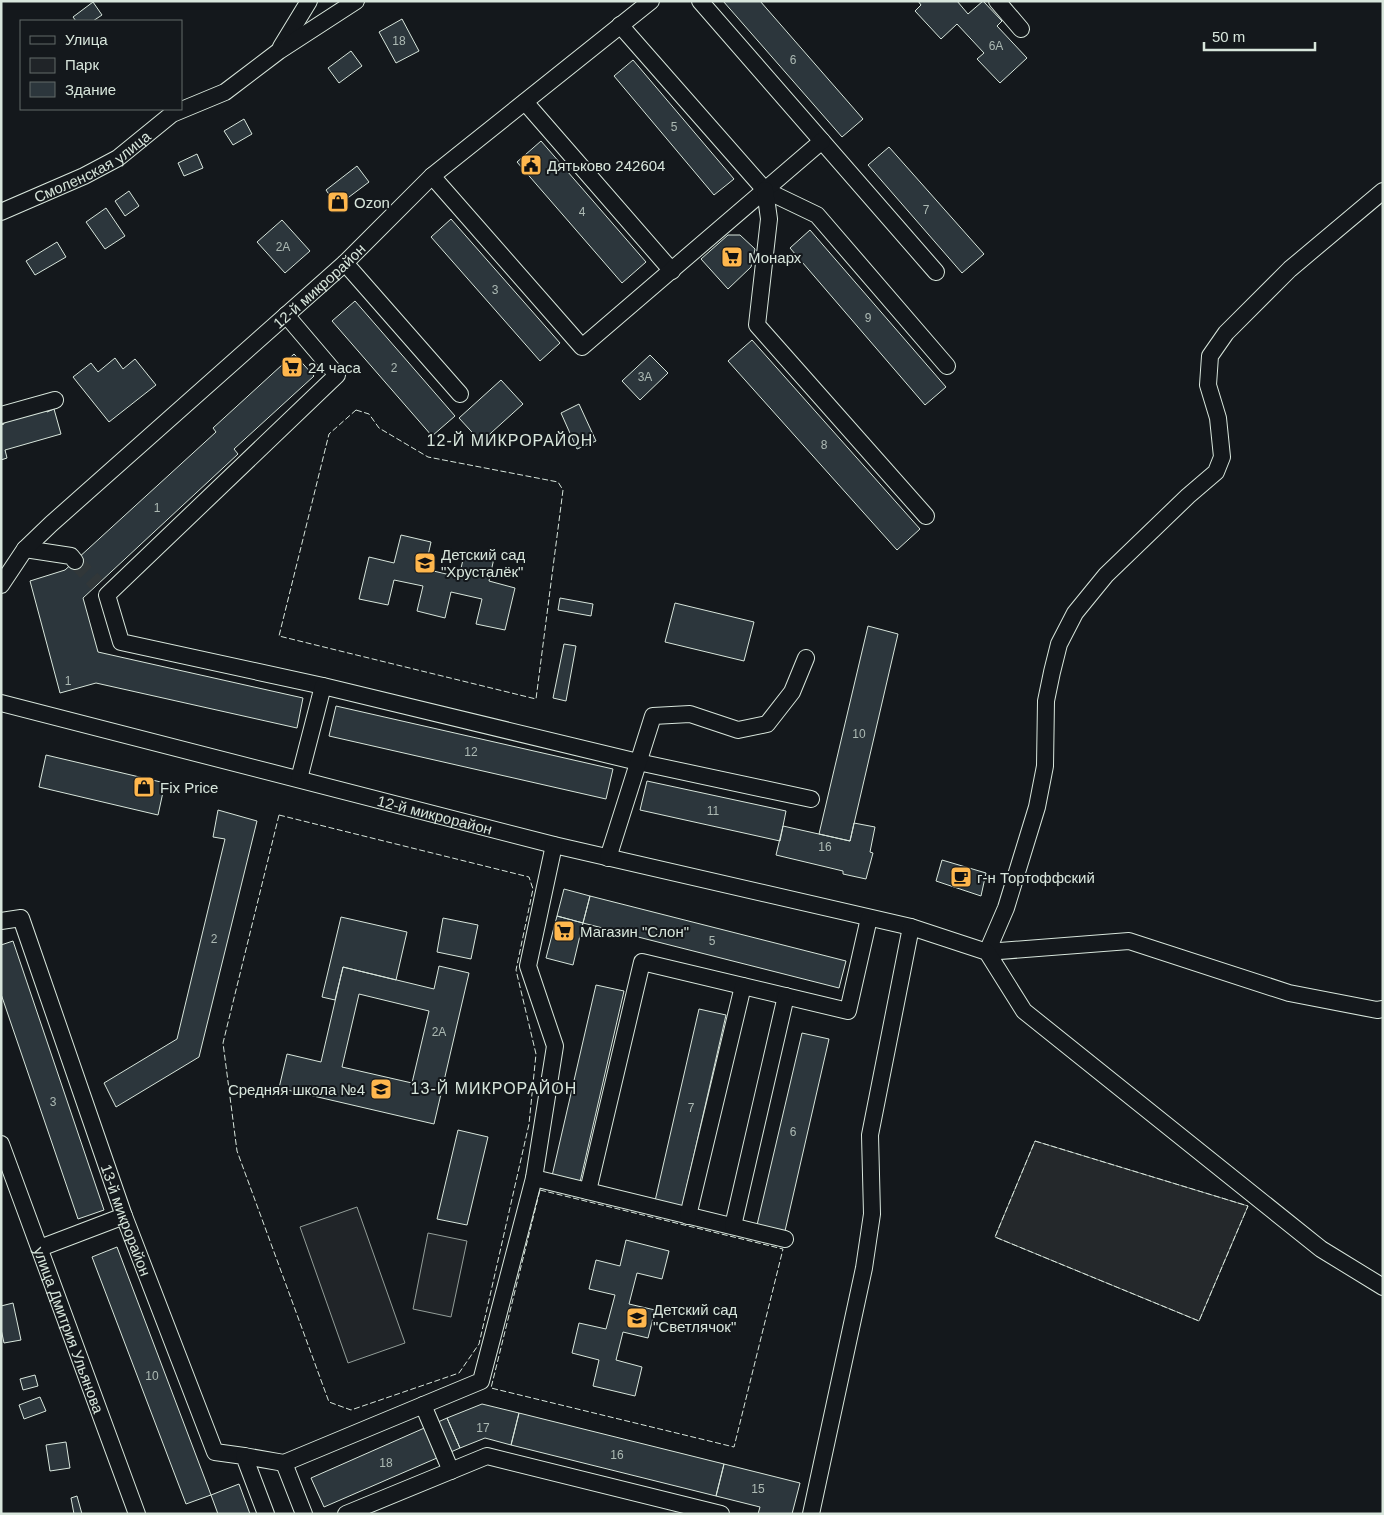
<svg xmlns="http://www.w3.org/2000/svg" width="1384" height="1515" font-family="Helvetica,sans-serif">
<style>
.green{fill:#202428;stroke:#939e99}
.parking{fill:#24282b;stroke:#939e99}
.building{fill:#2c363c;stroke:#d8e6dc;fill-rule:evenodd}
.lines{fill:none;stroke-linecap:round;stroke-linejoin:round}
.minor-tunnel{stroke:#313739;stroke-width:16;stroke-dasharray:16 8;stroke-linecap:butt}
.minor-casing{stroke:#d8e6dc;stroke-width:18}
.minor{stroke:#14181c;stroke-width:16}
.fence{stroke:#d8e6dc;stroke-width:1;stroke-dasharray:6 2.5;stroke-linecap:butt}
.labels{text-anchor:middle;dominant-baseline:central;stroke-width:4;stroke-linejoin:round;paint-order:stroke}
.number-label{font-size:12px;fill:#adbab4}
.street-label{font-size:15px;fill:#d8e6dc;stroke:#14181c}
.poi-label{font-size:15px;fill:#d8e6dc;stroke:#14181c;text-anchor:start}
.neighbourhood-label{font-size:16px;letter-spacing:1px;fill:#d8e6dc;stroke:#14181c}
</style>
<rect width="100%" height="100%" fill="#14181c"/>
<path class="green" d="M 357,1207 L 405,1343 L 348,1363 L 300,1227 Z
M 428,1233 L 467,1241 L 451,1317 L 413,1309 Z"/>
<path class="parking" d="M 1035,1141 L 1248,1206 L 1199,1321 L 995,1237 Z"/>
<path class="building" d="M 723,1 L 760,1 L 863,119 L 842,137 Z
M 918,1 L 957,1 L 968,14 L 983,1 L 1002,21 L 997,26 L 1027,58 L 1000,83 L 977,59 L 984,53 L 957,24 L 941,39 L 915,11 L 921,5 Z
M 93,2 L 102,15 L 93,21 L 76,21 L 73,17 Z
M 402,19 L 419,51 L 396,63 L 379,32 Z
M 351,51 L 362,66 L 339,83 L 328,68 Z
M 633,60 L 734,179 L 714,195 L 614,76 Z
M 244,119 L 252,134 L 233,145 L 224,131 Z
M 541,141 L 646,262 L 622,283 L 517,162 Z
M 889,147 L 984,254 L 962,273 L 868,165 Z
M 197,154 L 203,168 L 184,176 L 178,163 Z
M 357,166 L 369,182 L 337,206 L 326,190 Z
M 129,191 L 139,206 L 125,216 L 115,201 Z
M 106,208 L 125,236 L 105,249 L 86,222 Z
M 451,219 L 560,343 L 540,361 L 431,237 Z
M 282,220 L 310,251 L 285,273 L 257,242 Z
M 810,230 L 946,387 L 925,405 L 790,248 Z
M 728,235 L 740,235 L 755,249 L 751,267 L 728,289 L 701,259 Z
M 57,242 L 66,257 L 35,275 L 26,261 Z
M 355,301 L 455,416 L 432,436 L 332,321 Z
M 752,340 L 920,529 L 897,550 L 728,361 Z
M 294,354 L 314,376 L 234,449 L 238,454 L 83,598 L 98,652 L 303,698 L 297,728 L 96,683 L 60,693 L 30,581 L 65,570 L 216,432 L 213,428 Z
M 650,355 L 668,373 L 640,400 L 622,381 Z
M 115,358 L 123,369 L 135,359 L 156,385 L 109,422 L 73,377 L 91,363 L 98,372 Z
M 501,380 L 523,404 L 481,442 L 459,418 Z
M 579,404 L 596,441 L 577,449 L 561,413 Z
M 46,408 L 47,412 L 54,409 L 61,434 L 5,450 L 7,458 L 1,460 L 1,425 L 4,424 L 3,421 Z
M 401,535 L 431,542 L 425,569 L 459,577 L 465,551 L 494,558 L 489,581 L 515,588 L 505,630 L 476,624 L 482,599 L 451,592 L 445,618 L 417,611 L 423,586 L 394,580 L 388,605 L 359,599 L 369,557 L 394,563 Z
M 560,598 L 593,604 L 591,616 L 558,610 Z
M 675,603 L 754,622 L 744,661 L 665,642 Z
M 868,626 L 898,634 L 850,841 L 819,834 Z
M 564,644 L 576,646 L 566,701 L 553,698 Z
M 336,706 L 613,769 L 606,799 L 329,736 Z
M 46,755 L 165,783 L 158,815 L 39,787 Z
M 647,781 L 786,811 L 780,841 L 640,810 Z
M 218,810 L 257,821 L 199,1057 L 116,1107 L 104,1083 L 177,1039 L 225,839 L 213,837 Z
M 854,823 L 875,827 L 870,852 L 873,853 L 866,879 L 843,874 L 843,871 L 776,855 L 783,826 L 850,841 Z
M 942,860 L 986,873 L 981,896 L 936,881 Z
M 564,889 L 590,896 L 583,923 L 557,916 Z
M 590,896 L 846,961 L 839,988 L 583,923 Z
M 557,916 L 583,923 L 573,965 L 546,958 Z
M 341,917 L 407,932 L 396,980 L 343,967 L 335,1000 L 322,997 Z
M 443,918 L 478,925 L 471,959 L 437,952 Z
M 13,941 L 104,1210 L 78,1219 L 1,994 L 1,945 Z
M 439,966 L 469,973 L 434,1124 L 279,1088 L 287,1054 L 321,1062 L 343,967 L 434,989 ZM 359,994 L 429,1011 L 412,1083 L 342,1067 Z
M 596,985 L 624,991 L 580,1182 L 552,1176 Z
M 699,1009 L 726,1015 L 682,1207 L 655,1201 Z
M 802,1033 L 829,1039 L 785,1231 L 757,1225 Z
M 458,1130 L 488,1137 L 467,1225 L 437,1219 Z
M 626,1240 L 669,1251 L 662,1279 L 637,1273 L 629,1304 L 655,1310 L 648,1338 L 623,1332 L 616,1360 L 642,1367 L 635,1396 L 593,1386 L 599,1360 L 572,1353 L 579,1323 L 606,1329 L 615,1295 L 589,1289 L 596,1260 L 620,1266 Z
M 117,1247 L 211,1495 L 186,1504 L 92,1257 Z
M 13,1303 L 21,1340 L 4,1343 L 1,1329 L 1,1306 Z
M 35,1375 L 38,1386 L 23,1390 L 20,1379 Z
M 40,1397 L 46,1411 L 24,1419 L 19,1405 Z
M 482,1404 L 519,1413 L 511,1445 L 485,1438 L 460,1448 L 447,1418 Z
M 519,1413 L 724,1464 L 716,1496 L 511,1445 Z
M 447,1418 L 460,1448 L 324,1507 L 311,1478 Z
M 66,1442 L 70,1468 L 50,1471 L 46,1445 Z
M 724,1464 L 800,1483 L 792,1514 L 758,1514 L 760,1507 L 716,1496 Z
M 239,1484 L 250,1514 L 218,1514 L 211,1495 Z
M 77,1496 L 82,1514 L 74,1514 L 71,1498 Z"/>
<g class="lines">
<path class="minor-tunnel" d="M 75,561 L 97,584"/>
<g class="minor-casing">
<g id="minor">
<path d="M 700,1 L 936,272"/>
<path d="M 997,1 L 1021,29"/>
<path d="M 620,25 L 765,190 L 817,215 L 947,366"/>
<path d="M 281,47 L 309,1"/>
<path d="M 525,102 L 672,271"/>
<path d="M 432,176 L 582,347 L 822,141"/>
<path d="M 765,190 L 769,219 L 757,325 L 926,516"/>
<path d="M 1383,191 L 1290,269 L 1226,333 L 1210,356 L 1208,385 L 1218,418 L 1222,457 L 1216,472 L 1188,496 L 1106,575 L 1075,613 L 1059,644 L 1052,672 L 1046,701 L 1045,766 L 1037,807 L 1006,908 L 987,952 L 1129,941 L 1289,993 L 1377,1010 L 1383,1009"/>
<path id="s1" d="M 1,212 L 84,176 L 118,158 L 172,114 L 225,92 L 279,51 L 356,1"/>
<path d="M 345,263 L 460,394"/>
<path d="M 286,315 L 337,375 L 107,595 L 121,642 L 323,686"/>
<path d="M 1,415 L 55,400"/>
<path d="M 25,549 L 71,556 L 75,561"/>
<path id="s2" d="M 1,585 L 25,549 L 51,524 L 345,263 L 432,176 L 651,1"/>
<path id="s3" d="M 1,703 L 554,845 L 911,927 L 987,952 L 1024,1011 L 1321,1249 L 1383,1287"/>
<path d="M 299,779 L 323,686 L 638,762 L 811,799"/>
<path d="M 608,858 L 653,716 L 690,714 L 738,730 L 767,724 L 792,692 L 806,658"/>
<path id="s4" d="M 1,921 L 21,918 L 124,1216 L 215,1452 L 244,1456 L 266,1514"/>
<path id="s5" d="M 1,1144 L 137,1514"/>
<path d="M 534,1178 L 785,1239"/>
<path d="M 588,1191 L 642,962 L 848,1011 L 869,918"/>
<path d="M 688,1216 L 743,986"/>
<path d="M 733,1226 L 786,996"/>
<path d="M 40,1248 L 124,1216"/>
<path d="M 423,1405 L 451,1471"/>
<path d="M 244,1456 L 284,1463 L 481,1381 L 534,1178 L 555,1046 L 528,966 L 554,845"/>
<path d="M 284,1463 L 304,1514"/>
<path d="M 346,1514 L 487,1456 L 721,1514"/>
<path d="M 811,1514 L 864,1268 L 872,1214 L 870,1135 L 911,927"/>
</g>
</g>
<use href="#minor" class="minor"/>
<path class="fence" d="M 356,410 L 369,414 L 379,428 L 428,457 L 558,482 L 563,490 L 536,699 L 279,636 L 329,434 Z
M 279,815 L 529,877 L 533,889 L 516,970 L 536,1054 L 529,1124 L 479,1344 L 459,1373 L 351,1410 L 329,1402 L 237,1151 L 223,1043 Z
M 1035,1141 L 1248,1206 L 1199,1321 L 995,1237 Z
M 540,1190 L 783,1249 L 734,1447 L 491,1388 Z"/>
</g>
<defs>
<g id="civic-square" transform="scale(1.125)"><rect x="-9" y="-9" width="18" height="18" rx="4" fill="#ffb74d" stroke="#14181c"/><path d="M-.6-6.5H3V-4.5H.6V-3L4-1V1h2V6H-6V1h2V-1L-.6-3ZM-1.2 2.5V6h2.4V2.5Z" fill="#111"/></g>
<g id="shop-square" transform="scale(1.125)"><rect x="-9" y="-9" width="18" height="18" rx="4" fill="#ffb74d" stroke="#14181c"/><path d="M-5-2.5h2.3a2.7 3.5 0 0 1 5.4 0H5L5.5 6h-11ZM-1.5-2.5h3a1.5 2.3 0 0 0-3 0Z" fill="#111"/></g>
<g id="supermarket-square" transform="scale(1.125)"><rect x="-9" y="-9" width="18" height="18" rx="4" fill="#ffb74d" stroke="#14181c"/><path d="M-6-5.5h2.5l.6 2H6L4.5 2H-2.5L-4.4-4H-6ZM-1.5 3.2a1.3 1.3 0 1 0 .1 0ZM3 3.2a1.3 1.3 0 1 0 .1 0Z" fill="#111"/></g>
<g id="school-square" transform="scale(1.125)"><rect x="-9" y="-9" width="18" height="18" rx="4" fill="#ffb74d" stroke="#14181c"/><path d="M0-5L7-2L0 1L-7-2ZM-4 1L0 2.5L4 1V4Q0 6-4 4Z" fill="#111"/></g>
<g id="cafe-square" transform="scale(1.125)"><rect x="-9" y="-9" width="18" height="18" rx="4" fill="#ffb74d" stroke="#14181c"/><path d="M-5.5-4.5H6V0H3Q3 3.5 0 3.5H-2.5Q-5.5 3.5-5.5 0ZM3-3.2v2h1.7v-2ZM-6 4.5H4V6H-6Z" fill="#111"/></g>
</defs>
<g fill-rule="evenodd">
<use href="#civic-square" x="531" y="165"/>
<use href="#shop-square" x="338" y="202"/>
<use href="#supermarket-square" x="732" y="257"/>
<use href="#supermarket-square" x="292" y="367"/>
<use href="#school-square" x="425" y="563"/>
<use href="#shop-square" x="144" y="787"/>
<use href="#cafe-square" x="961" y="877"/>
<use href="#supermarket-square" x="564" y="931"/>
<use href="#school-square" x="381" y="1089"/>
<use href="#school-square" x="637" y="1318"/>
</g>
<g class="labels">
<g class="number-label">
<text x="399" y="41">18</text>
<text x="996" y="46">6А</text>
<text x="793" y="60">6</text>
<text x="674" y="127">5</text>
<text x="926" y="210">7</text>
<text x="582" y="212">4</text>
<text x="283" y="247">2А</text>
<text x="495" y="290">3</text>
<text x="868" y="318">9</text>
<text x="394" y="368">2</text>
<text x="645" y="377">3А</text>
<text x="824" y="445">8</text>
<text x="157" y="508">1</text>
<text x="68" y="681">1</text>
<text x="859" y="734">10</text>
<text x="471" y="752">12</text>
<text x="713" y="811">11</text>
<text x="825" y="847">16</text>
<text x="214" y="939">2</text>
<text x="712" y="941">5</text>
<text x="439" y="1032">2А</text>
<text x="53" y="1102">3</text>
<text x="691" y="1108">7</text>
<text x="793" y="1132">6</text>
<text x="152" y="1376">10</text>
<text x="483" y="1428">17</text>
<text x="617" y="1455">16</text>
<text x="386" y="1463">18</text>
<text x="758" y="1489">15</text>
</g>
<g class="street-label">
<text stroke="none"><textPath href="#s1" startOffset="102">Смоленская улица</textPath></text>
<text stroke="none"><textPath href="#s2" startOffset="438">12-й микрорайон</textPath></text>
<text stroke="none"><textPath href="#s3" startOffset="448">12-й микрорайон</textPath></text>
<text stroke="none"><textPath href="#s4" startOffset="340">13-й микрорайон</textPath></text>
<text stroke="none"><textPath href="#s5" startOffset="198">улица Дмитрия Ульянова</textPath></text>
</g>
<g class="poi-label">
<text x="547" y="165">Дятьково 242604</text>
<text x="354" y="202">Ozon</text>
<text x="748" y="257">Монарх</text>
<text x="308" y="367">24 часа</text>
<text x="441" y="554">Детский сад<tspan x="441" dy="17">"Хрусталёк"</tspan></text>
<text x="160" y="787">Fix Price</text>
<text x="977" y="877">г-н Тортоффский</text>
<text x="580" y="931">Магазин "Слон"</text>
<text x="365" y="1089" text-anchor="end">Средняя школа №4</text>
<text x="653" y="1309">Детский сад<tspan x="653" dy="17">"Светлячок"</tspan></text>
</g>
<g class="neighbourhood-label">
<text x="510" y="440">12-Й МИКРОРАЙОН</text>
<text x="494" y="1088">13-Й МИКРОРАЙОН</text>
</g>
</g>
<rect width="1384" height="1515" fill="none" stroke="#d8e6dc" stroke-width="5"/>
<rect x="20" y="20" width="162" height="90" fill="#14181c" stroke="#626a69"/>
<rect x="30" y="36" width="25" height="8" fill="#14181c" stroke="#626a69"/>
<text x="65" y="45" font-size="15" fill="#d8e6dc">Улица</text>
<rect x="30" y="58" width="25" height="15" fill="#202428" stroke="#626a69"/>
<text x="65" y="70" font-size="15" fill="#d8e6dc">Парк</text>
<rect x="30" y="82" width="25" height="15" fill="#2c363c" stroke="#626a69"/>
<text x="65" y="95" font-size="15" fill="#d8e6dc">Здание</text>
<path d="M1204 42v8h111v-8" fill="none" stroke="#d8e6dc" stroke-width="2.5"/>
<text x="1212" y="42" font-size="15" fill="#d8e6dc" stroke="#14181c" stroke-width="4" paint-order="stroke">50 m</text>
</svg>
